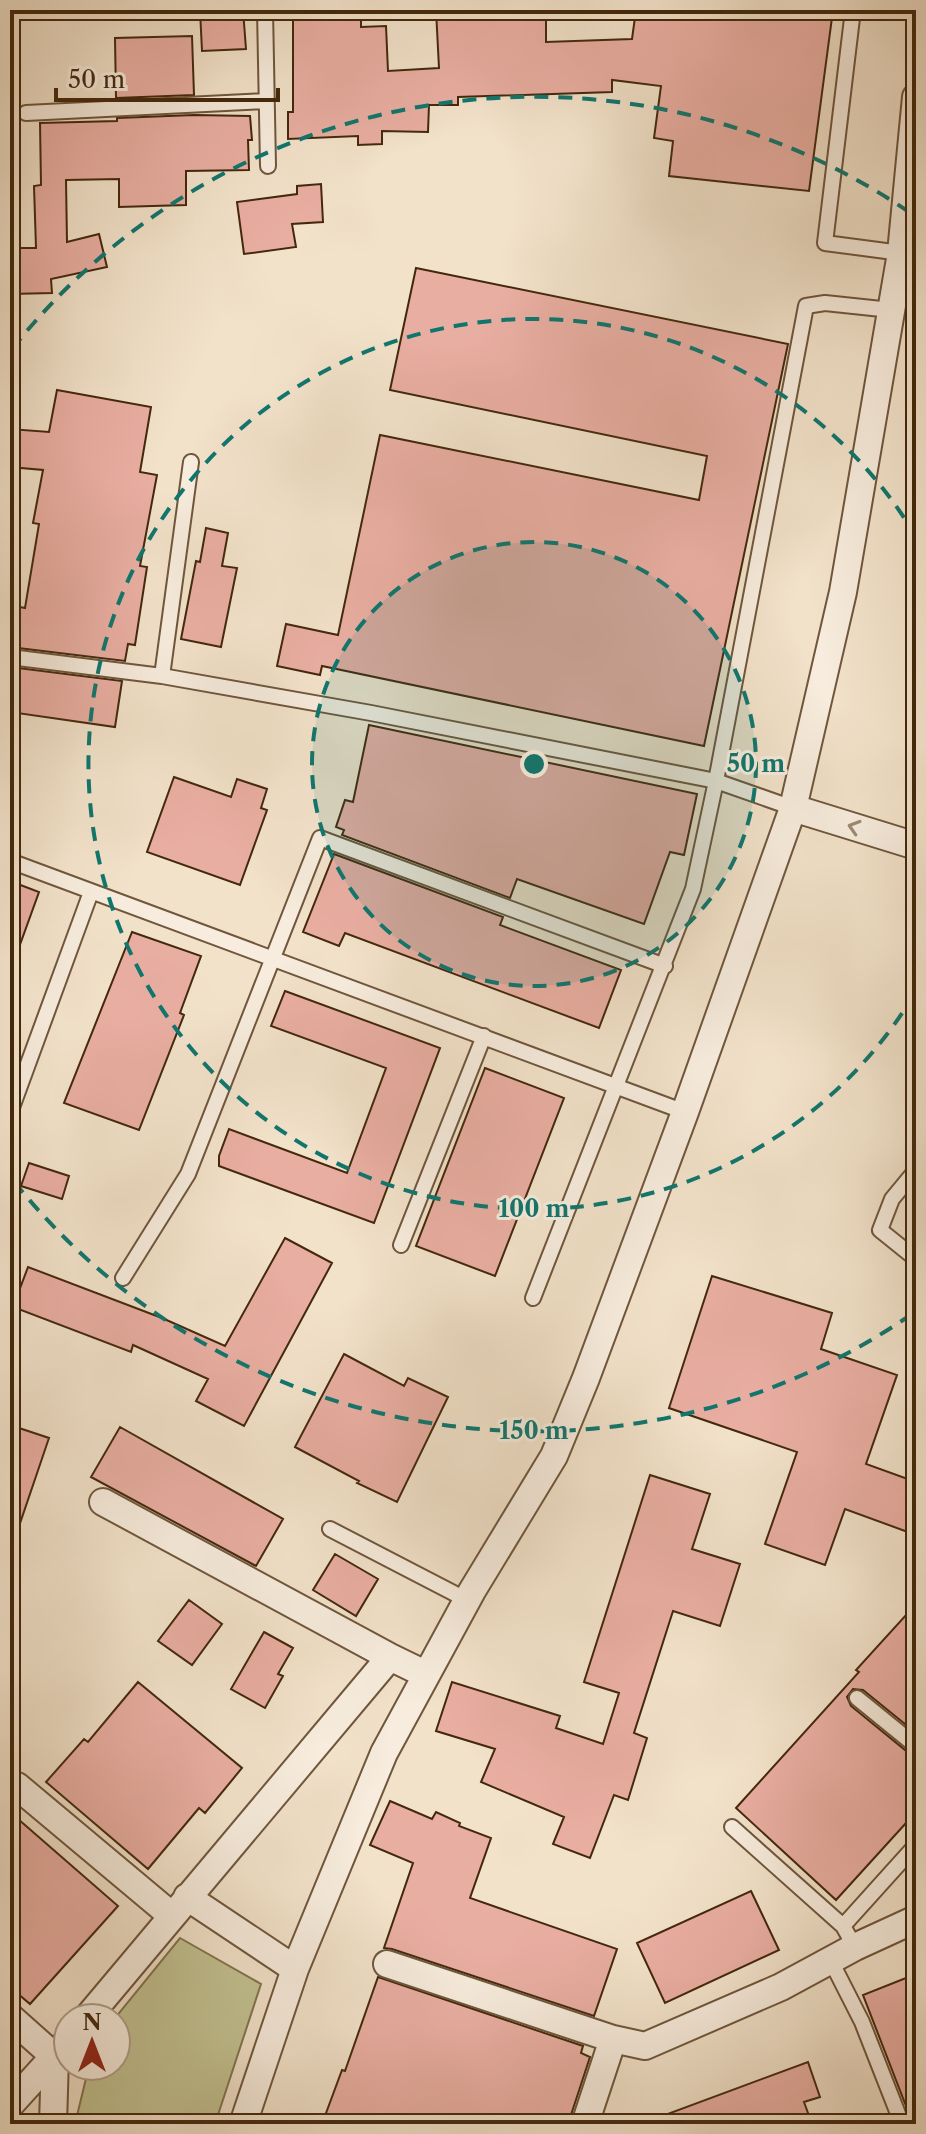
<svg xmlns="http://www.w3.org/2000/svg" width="926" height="2134" font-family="'Libre Caslon Text',serif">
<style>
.green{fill:#c2c191;stroke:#82744e;stroke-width:2}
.building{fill:#e9aea2;stroke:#43280c;stroke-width:2}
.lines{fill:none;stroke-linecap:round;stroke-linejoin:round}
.lane-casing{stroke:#6f563c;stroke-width:18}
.street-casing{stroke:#6f563c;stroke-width:30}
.lane{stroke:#f7ecdd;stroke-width:14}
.street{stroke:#f7ecdd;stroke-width:26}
.oneway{stroke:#9d8a74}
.ring{fill:none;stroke:#0f766e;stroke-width:4;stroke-dasharray:14 10}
.centre{fill:#0f766e;stroke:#f7ecdd;stroke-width:4}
.ring-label{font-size:24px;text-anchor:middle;font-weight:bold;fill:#0f766e;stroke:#f7ecdd;stroke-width:6;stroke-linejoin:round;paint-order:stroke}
</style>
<rect width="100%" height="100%" fill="#f2e2ca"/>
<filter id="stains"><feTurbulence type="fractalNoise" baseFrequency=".0025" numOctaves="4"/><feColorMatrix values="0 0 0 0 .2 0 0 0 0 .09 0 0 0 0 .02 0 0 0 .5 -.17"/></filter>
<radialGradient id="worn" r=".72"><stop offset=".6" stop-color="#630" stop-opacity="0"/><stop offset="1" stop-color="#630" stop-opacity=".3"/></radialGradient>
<path class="green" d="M 180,1938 L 261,1984 L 215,2124 L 75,2124 L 89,2066 L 116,2066 L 115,2018 Z"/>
<path class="building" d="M 200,10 L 243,10 L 246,49 L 202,51 Z
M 293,10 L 361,10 L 361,27 L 386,26 L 388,71 L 439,68 L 436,10 L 546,10 L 546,42 L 632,39 L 636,10 L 718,18 L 719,10 L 833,10 L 809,191 L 669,176 L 673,141 L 654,138 L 661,86 L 612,80 L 612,92 L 458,97 L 458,105 L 429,105 L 428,132 L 382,131 L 382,144 L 358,145 L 358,136 L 288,139 L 288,112 L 293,112 Z
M 192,36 L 194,95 L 116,98 L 115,38 Z
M 194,115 L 250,116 L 252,140 L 248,140 L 249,170 L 186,171 L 186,205 L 119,207 L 119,179 L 66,180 L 67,242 L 99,234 L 107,267 L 51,279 L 52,293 L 10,294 L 10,248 L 36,248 L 34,186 L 41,185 L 40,123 L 117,121 L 117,118 Z
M 321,184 L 323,222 L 292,224 L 296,247 L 244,254 L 237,202 L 297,194 L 297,186 Z
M 416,268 L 788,344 L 704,746 L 322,666 L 320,675 L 277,666 L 286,624 L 338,635 L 380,435 L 699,500 L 707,456 L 390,390 Z
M 57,390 L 151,407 L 140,472 L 157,475 L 140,566 L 147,567 L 135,645 L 128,644 L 125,661 L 10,647 L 10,605 L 25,608 L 39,524 L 33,523 L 43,470 L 10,467 L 10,429 L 49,432 Z
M 206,528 L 228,533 L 222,566 L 237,568 L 221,647 L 181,639 L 196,561 L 200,562 Z
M 10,667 L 122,681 L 115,727 L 10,712 Z
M 369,725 L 697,794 L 684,855 L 670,852 L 644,924 L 517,879 L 510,898 L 342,835 L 344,830 L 336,827 L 345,800 L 353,802 Z
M 174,777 L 231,797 L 237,779 L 267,789 L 261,808 L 267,810 L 240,885 L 147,852 Z
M 334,854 L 503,917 L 500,925 L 621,970 L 599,1028 L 345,933 L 339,946 L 303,932 Z
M 10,881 L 39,892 L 13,964 L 10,963 Z
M 132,932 L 201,956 L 180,1013 L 184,1015 L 139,1130 L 64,1103 Z
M 285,991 L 440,1048 L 374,1223 L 219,1166 L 219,1156 L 229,1129 L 347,1173 L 386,1068 L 271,1026 Z
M 485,1068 L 564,1098 L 495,1276 L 416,1246 Z
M 29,1163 L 69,1176 L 62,1199 L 21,1186 Z
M 285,1238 L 332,1263 L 244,1426 L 196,1401 L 208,1379 L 133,1345 L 131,1352 L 13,1307 L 28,1267 L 162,1318 L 225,1346 Z
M 712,1276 L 832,1313 L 821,1349 L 897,1375 L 866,1464 L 916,1482 L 916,1535 L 845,1509 L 825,1565 L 765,1544 L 797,1452 L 669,1408 Z
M 344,1354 L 404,1386 L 408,1378 L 448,1397 L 397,1502 L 357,1483 L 359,1481 L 295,1447 Z
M 10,1425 L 49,1438 L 14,1541 L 10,1540 Z
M 120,1427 L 283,1519 L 256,1566 L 91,1477 Z
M 650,1475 L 710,1494 L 692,1549 L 740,1564 L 720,1626 L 673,1611 L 634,1733 L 647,1738 L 628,1800 L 614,1795 L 590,1858 L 553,1844 L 564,1817 L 481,1782 L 495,1749 L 436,1731 L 452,1682 L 560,1716 L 556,1728 L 603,1744 L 619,1693 L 584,1682 Z
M 335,1554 L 378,1579 L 356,1616 L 313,1590 Z
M 189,1600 L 222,1624 L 192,1665 L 158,1641 Z
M 916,1604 L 916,1733 L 863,1690 L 853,1689 L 847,1697 L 851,1706 L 910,1754 L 916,1756 L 916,1812 L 836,1900 L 736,1808 L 859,1672 L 856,1670 Z
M 264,1632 L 293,1648 L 278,1674 L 283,1676 L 265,1708 L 231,1689 Z
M 138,1682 L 242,1768 L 205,1813 L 199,1808 L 148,1869 L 46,1782 L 84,1739 L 88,1742 Z
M 390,1801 L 432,1819 L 436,1812 L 460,1823 L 459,1826 L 491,1838 L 470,1898 L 617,1949 L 594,2016 L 392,1949 L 384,1948 L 413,1863 L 370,1845 Z
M 10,1812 L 118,1906 L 30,2004 L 10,1987 Z
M 751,1891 L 779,1950 L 665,2003 L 637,1943 Z
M 916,1974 L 916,2124 L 913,2124 L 863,1995 Z
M 378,1977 L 583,2046 L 581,2053 L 590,2057 L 568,2124 L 322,2124 L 342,2070 L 345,2071 Z
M 808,2062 L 820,2097 L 804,2102 L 812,2124 L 647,2124 L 646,2122 Z"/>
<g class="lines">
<g class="lane-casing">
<path id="lane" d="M 265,10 L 268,166
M 853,10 L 825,243 L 901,253
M 26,113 L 266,101
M 10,657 L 162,676 L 371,713 L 716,781 L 793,808
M 162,676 L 191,462
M 10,861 L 685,1112
M 10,1113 L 91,892
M 916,1170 L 892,1199 L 880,1230 L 916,1259
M 401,1245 L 484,1036
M 123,1278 L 188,1174 L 320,838 L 665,966
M 533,1298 L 693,889 L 716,781 L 806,306 L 825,303 L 891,310
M 330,1529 L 467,1600
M 857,1698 L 916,1746
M 732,1827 L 843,1926 L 855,1947
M 843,1926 L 916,1845
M 831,1961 L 862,2022 L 902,2124"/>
</g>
<g class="street-casing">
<path id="street" d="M 793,808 L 916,846
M 103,1502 L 390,1657 L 425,1674
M 17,1786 L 171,1915
M 187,1897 L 295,1969
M 387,1964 L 613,2039 L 645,2046 L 781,1987 L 855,1947 L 916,1919
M 10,2017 L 55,2057 L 53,2124
M 87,2018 L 390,1657
M 10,2105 L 68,2041
M 243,2124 L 295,1969 L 384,1753 L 472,1591 L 554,1456 L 586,1378 L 685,1112 L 793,808 L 843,592 L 901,253 L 916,97
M 585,2124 L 613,2039"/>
</g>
<use href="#lane" class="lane"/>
<use href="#street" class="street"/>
</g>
<defs><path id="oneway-chevron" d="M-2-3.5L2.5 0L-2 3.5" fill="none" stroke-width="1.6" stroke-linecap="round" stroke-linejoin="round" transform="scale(2)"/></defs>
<use class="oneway" href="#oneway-chevron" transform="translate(854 827) rotate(-163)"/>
<circle cx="534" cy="764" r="222" fill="#0f766e" fill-opacity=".12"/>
<g class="ring">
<circle cx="534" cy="764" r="222"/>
<path d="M915 993A445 445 0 1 1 915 535"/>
<path d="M912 1314A667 667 0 0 1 12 1179M12 349A667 667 0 0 1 912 214"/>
</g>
<circle cx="534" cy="764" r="12" class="centre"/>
<g class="ring-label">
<text x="756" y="772">50 m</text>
<text x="534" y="1217">100 m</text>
<text x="534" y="1439">150 m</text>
</g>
<rect width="926" height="2134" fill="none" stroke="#f2e2ca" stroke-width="40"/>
<rect x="12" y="12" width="902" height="2110" fill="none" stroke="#43280c" stroke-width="4"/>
<rect x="20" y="20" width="886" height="2094" fill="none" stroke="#43280c" stroke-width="2"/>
<g transform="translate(92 2042)"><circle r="38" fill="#f7ecdd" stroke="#af9e89" stroke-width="2"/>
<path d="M0-6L14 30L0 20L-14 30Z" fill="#8f2418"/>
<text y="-12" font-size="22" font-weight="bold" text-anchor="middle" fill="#43280c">N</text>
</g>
<path d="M56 88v12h222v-12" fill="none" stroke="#43280c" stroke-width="4"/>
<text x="68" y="88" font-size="24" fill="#43280c" stroke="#f7ecdd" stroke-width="6" paint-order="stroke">50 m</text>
<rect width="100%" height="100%" filter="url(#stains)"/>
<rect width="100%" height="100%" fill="url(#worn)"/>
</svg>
